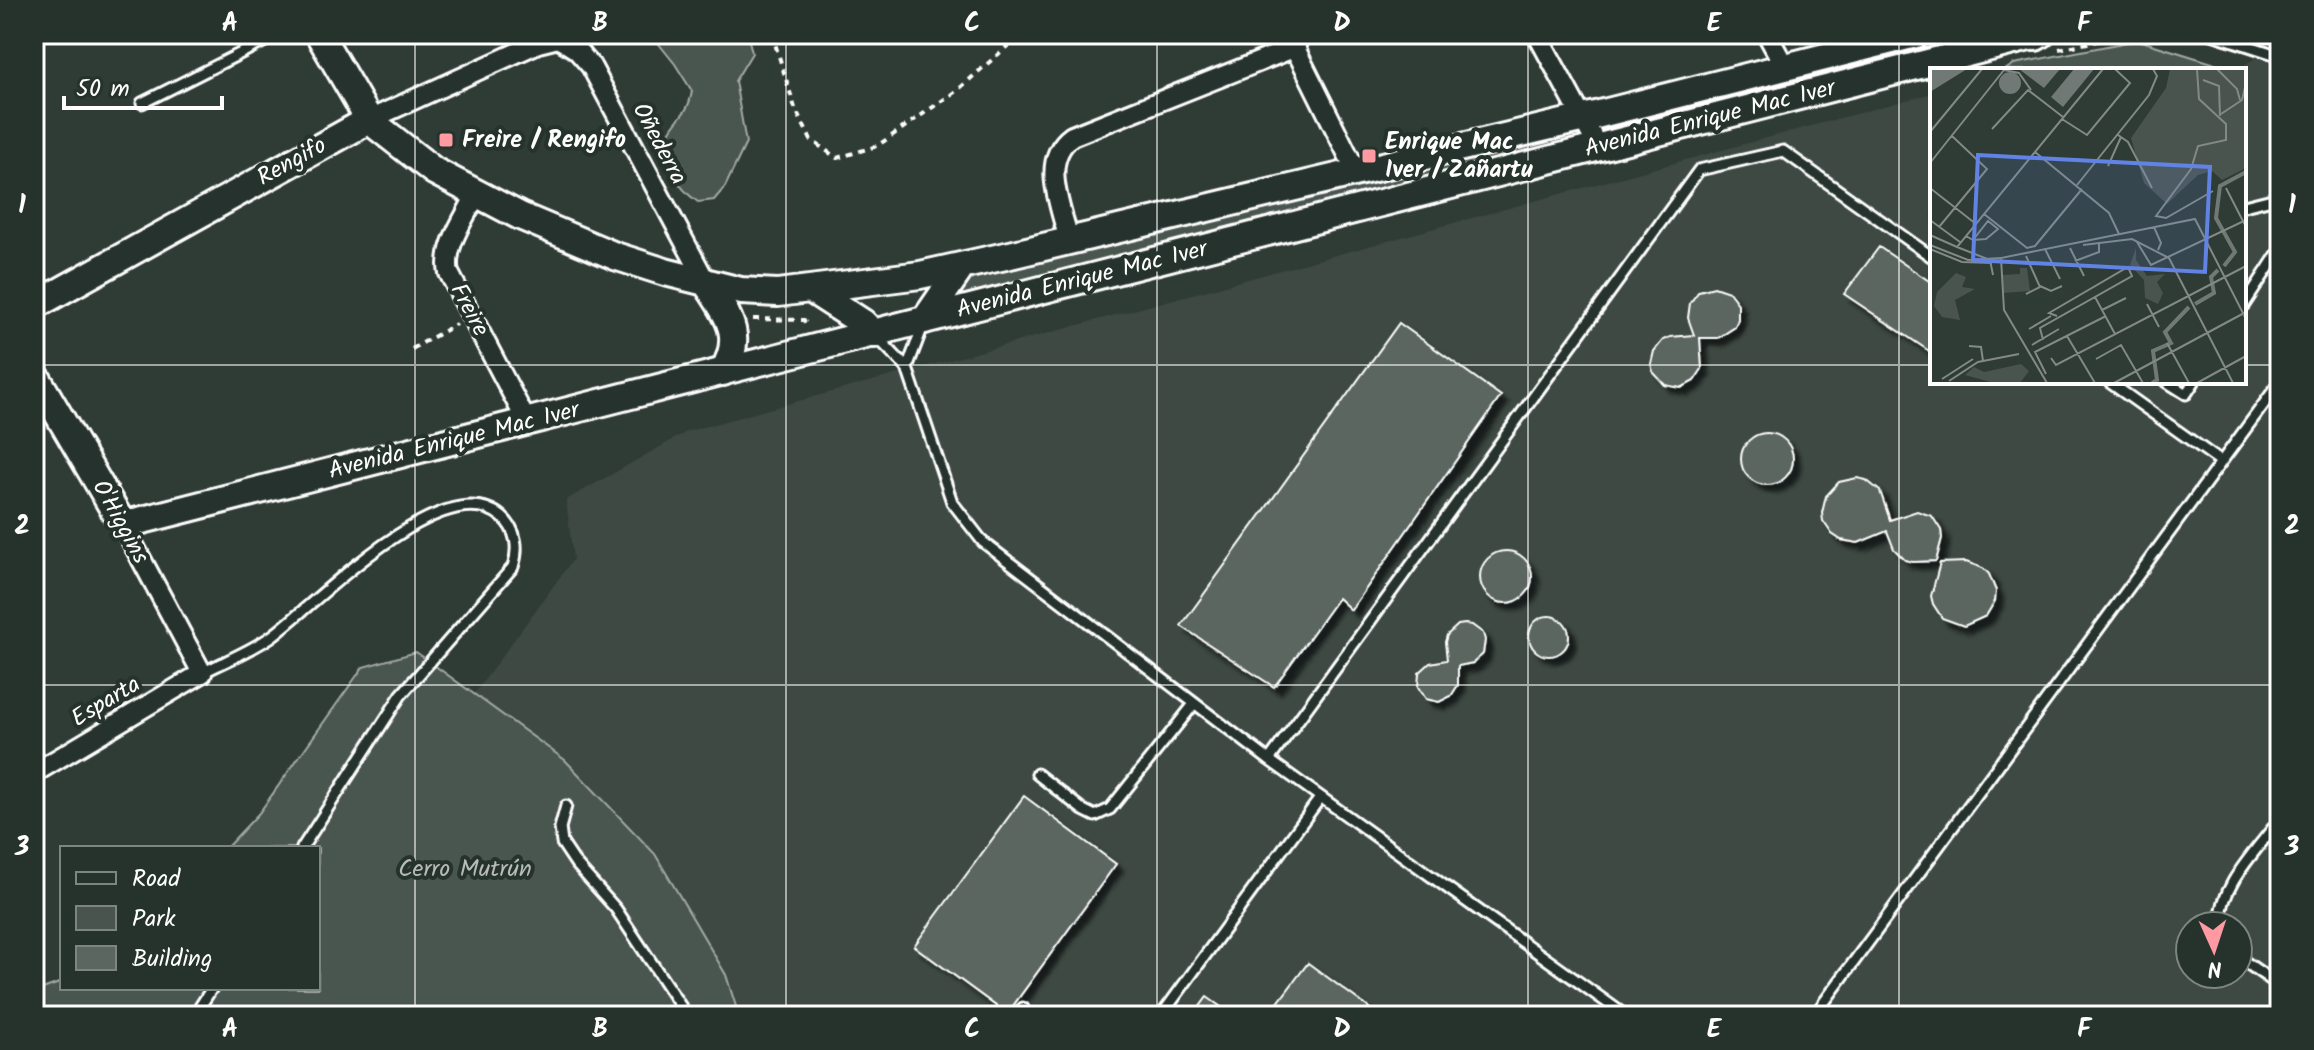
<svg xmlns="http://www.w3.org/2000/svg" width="2314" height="1050" font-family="Kalam,sans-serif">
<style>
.built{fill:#3c4842;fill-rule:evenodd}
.green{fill:#4a544f;stroke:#a4aaa7;stroke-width:2}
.building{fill:#5b6661;stroke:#fff;stroke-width:2;filter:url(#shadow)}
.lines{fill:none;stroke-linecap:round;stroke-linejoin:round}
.lane-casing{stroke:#fff;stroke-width:15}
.street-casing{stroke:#fff;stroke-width:24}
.secondary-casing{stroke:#fff;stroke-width:32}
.primary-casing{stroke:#fff;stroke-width:36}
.path{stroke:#fff;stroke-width:4;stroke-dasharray:6 6;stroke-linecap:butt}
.lane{stroke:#26332d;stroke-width:9}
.street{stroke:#26332d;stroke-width:18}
.secondary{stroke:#26332d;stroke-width:26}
.primary{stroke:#26332d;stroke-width:30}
.grid{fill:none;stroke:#fff;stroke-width:2;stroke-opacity:0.55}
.poi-dot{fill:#ff9aa2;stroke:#26332d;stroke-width:3}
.labels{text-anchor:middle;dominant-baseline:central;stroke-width:8;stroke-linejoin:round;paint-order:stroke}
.street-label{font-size:24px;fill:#fff;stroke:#26332d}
.poi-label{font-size:24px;font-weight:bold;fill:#fff;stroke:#26332d;text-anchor:start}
.park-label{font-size:24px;fill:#b7bbb9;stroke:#26332d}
.inset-river{fill:none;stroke:#707975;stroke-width:4}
.inset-road{fill:none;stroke:#828986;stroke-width:2}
.view{fill:#6183e4;fill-opacity:0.15;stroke:#6183e4;stroke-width:4}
.inset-edge{fill:none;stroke:#fff;stroke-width:4}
.neatline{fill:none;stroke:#fff;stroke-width:3}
.grid-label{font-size:26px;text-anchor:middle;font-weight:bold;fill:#fff}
</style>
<defs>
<filter id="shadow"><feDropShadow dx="7" dy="7" stdDeviation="2" flood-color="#0009"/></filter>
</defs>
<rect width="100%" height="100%" fill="#2f3b35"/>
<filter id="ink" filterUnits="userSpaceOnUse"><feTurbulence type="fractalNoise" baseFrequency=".0125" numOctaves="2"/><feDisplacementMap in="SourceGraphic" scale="16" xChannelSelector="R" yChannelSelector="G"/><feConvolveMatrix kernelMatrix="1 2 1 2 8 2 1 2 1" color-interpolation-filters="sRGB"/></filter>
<g filter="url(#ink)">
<path class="built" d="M 2280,44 L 2280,1016 L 739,1016 L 726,975 L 474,694 L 573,559 L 566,500 L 688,431 L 1932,93 L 1932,382 L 2244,382 L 2244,70 L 2235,70 ZM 2190,926 L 2238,926 L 2238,974 L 2190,974 Z"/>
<path class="green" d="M 651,34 L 745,34 L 748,36 L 752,53 L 735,81 L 746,143 L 725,187 L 714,200 L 698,202 C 679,189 659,160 668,135 C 676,116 688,117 692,91 L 675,64 Z
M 1940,34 L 2005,34 L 943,307 L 948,295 L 971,279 Z
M 2138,40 L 2235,70 L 2005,70 L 2014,64 Z
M 416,652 L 565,760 L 655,854 L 726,975 L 739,1016 L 34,1016 L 34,992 L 62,982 L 62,988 L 318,988 L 318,848 L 226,848 L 259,813 L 363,667 Z"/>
<path class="building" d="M 1879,247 L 1932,283 L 1932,353 L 1844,294 Z
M 1714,287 L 1729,292 L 1738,304 L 1738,319 L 1735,327 L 1718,338 L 1700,338 L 1702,369 L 1694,381 L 1681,388 L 1665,385 L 1653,372 L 1651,364 L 1654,351 L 1663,340 L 1670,337 L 1694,335 L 1688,318 L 1690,303 L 1699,291 Z
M 1399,323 L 1501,396 L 1351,610 L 1338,598 L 1274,687 L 1181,626 Z
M1741 459a26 26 0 1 1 52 0a26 26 0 1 1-52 0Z
M 1857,478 L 1866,480 L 1880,491 L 1890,520 L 1917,511 L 1932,516 L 1941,530 L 1942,538 L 1936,561 L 1913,562 L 1905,560 L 1894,549 L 1887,531 L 1858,543 L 1841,540 L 1832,534 L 1823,521 L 1822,513 L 1826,496 L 1839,482 Z
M1480 577a26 26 0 1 1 52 0a26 26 0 1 1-52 0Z
M 1966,562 L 1983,568 L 1989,574 L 1996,591 L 1995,601 L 1986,616 L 1964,626 L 1942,618 L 1933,604 L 1931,596 L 1940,563 Z
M1529 636a20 20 0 1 1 40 0a20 20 0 1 1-40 0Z
M 1465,624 L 1472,625 L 1483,633 L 1485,640 L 1483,654 L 1473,663 L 1458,666 L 1458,685 L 1451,696 L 1439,702 L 1426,699 L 1418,687 L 1419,673 L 1430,663 L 1447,660 L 1445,642 L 1447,635 L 1458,625 Z
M 1024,796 L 1116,864 L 1007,1014 L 914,946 Z
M 1308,963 L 1380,1016 L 1268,1016 Z
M 1207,997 L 1234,1016 L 1193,1016 Z"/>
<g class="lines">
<g class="lane-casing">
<path id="lane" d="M 2212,34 L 2280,56
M 142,103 L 279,34
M 2244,206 L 2280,197
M 2244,305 L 2280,250
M 875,335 L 907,368 L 952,502 L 983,542 L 1269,760 L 1626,1016
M 907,368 L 923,326
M 2109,382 L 2220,461
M 2167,382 L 2186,394 L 2194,382
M 202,673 C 225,661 251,651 272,636 C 317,603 445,467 502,517 C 517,530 519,549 513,567 L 401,695 L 302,848
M 1269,760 L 1699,170 L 1783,151 L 1932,257
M 1037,774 L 1083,810 L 1095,816 L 1110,809 L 1194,704
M 566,806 L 560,828 L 562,843 L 576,864 L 616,909 L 687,1016
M 2221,926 C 2217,888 2258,849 2280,819
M 2238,957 L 2280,986
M 194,1016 L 212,988
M 1017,1016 L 1023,1008
M 1161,1016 L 1320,798
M 1814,1016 L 2280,382"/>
</g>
<g class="street-casing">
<path id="street" d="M 1288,34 L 1356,171
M 1537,34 L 1598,147
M 1767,34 L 1785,67
M 369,120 L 538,43 L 558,38 L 577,50 L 591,66 L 706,282
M 476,195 C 465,218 443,247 449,273 L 527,422
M 1069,240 C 1061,207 1039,160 1072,136 L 1296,47
M 34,773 L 202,673 L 123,525"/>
</g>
<g class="secondary-casing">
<path id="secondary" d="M 319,34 L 369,120 L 434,171 L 520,216 L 615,256 L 665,272 L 741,291 L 778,293 L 920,275 L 1010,255 L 1584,118 L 1916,34
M 706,282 C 726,314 746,334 723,372
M 812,290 L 863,323 L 874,334
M 34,306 L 369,120
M 925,320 L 962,266
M 34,373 L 123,525 L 2041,34"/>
</g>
<g class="primary-casing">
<path id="primary" d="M 2035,34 L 2035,35"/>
</g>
<path class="path" d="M 772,34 L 795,108 L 811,140 L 837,158 L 877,146 L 959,89 L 1021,34
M 2059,49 L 2131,34
M 753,319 L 804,320 L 807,327
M 412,349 L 456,324"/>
<use href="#lane" class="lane"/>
<use href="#street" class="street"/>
<use href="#secondary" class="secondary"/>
<use href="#primary" class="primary"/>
</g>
</g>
<path class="grid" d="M 415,34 L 415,1016M 786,34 L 786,1016M 1157,34 L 1157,1016M 1528,34 L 1528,1016M 1899,34 L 1899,1016M 34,365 L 1932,365M 2244,365 L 2280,365M 34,685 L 2280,685"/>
<g class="poi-dot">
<rect x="438" y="132" width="16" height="16" rx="4"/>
<rect x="1361" y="148" width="16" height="16" rx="4"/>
</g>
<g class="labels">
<g class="street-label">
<text transform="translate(1710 119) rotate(-14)">Avenida Enrique Mac Iver</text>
<text transform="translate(659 144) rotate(62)">Oñederra</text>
<text transform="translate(292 162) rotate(-29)">Rengifo</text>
<text transform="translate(1082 280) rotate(-14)">Avenida Enrique Mac Iver</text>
<text transform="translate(469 310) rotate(62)">Freire</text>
<text transform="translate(454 441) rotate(-14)">Avenida Enrique Mac Iver</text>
<text transform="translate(120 522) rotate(61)">O'Higgins</text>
<text transform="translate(106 702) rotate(-31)">Esparta</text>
</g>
<g class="poi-label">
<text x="462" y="140">Freire / Rengifo</text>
<text x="1385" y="142">Enrique Mac<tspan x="1385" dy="28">Iver / Zañartu</tspan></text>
</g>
<g class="park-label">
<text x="465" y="869">Cerro Mutrún</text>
</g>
</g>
<g transform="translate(1930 68)">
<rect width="316" height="316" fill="#2f3b35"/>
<path d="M 240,1 L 316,1 L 316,100 L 292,112 L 282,103 L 268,107 L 237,136 L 214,115 L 201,70 L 236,20 ZM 206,180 L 206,192 L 217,208 L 235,206 L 227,214 L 233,225 L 228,236 L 215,230 L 214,212 L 200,197 ZM 90,200 L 97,200 L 100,223 L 73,225 L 73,207 L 90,206 ZM 26,205 L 36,209 L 32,219 L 45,221 L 25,232 L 30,252 L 12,249 L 4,238 L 7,224 ZM 91,296 L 99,303 L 90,315 L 64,315 L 35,307 L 44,299 L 54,304 Z" fill="#4a544f"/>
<path d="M 0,1 L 37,1 L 0,24 ZM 89,1 L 130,1 L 114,20 ZM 144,1 L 164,1 L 133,39 L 121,29 ZM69 15a11 11 0 1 1 22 0a11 11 0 1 1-22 0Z" fill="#707975"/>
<path class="inset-river" d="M 294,198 L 305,184 L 286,150 L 290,118 L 316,104M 265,236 L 284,225 L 281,209 L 288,202M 222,315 L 227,312 L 223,283 L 241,275 L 235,264 L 259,239"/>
<path class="inset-road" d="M 267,1 L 269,31 L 296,56 L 296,72 L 268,78 L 261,101 L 226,148 L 236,150 L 283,123M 287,1 L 307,21 L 310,32M 273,12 L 289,18 L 290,48M 291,46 L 312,32 L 316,15M 132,51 L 157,67 L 200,15 L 185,1M 62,61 L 98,22 L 133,49M 0,64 L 52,1M 188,67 L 198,74 L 222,120M 105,84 L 179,145 L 189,166M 0,95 L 74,2 L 89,5 L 101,22M 178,98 L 191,69M 147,117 L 219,27 L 227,8 L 223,1M 0,120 L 46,156M 296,120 L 316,159M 54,146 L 97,180 L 105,178 L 152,121M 0,152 L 30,174M 9,159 L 57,101 L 22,68M 224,159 L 231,175 L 228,182M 0,167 L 27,179M 36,168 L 43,172 L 56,171 L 68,161 L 58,153 L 43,172M 207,174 L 221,197 L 316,152M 0,177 L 38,192 L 71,190M 153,177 L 202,171 L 239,190 L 303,315M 140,180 L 154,208M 0,181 L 32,194 L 62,195M 115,181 L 130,211M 96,188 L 110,219 L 96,226M 145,193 L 169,184 L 169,176M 63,207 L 60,192 L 27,179 L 173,1M 110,218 L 121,223 L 132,218M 165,229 L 185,266M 217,236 L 229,259M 172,242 L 196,230M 99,261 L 121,248M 137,268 L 165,315M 113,272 L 110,260 L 202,208 L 198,199 L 119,245 L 127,248M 237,275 L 259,315M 102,277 L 129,261M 39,278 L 51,279 L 53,293M 121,290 L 126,297 L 316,198M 166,291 L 191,277 L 213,315M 116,306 L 105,284 L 176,248M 12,311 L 43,291M 19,313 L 48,294 L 89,286M 117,315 L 74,242 L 71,190 L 265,151 L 316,251M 184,315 L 316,244M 267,315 L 316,288"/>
<path class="view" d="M 48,87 L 280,99 L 275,204 L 43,192 Z"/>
<rect width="316" height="316" class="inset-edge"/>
</g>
<rect width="2314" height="1050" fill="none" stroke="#26332d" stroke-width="88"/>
<rect x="60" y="846" width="260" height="144" fill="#26332d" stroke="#7d8581" stroke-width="2"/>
<rect x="76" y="872" width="40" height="12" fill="#26332d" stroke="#7d8581" stroke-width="2"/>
<text x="132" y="886" font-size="24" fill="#ffffff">Road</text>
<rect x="76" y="906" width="40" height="24" fill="#4a544f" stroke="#7d8581" stroke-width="2"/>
<text x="132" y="926" font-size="24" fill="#ffffff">Park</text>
<rect x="76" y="946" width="40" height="24" fill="#5b6661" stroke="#7d8581" stroke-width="2"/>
<text x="132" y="966" font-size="24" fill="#ffffff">Building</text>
<g transform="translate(2214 950) rotate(177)"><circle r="38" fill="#26332d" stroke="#7d8581" stroke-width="2"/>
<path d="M0-6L14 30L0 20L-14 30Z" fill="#ff9aa2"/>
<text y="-12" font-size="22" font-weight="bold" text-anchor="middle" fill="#ffffff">N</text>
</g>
<path d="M64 96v12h158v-12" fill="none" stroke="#ffffff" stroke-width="4"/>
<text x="76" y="96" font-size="24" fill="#ffffff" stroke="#26332d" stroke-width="6" paint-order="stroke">50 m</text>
<rect x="44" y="44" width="2226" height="962" class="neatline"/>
<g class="grid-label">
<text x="230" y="31">A</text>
<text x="600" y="31">B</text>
<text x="972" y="31">C</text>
<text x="1342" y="31">D</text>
<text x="1714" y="31">E</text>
<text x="2084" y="31">F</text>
<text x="22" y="213">1</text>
<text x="2292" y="213">1</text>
<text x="22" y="534">2</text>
<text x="2292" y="534">2</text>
<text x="22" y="855">3</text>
<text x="2292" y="855">3</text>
<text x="230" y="1037">A</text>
<text x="600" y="1037">B</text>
<text x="972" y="1037">C</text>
<text x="1342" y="1037">D</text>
<text x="1714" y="1037">E</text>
<text x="2084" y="1037">F</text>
</g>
</svg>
